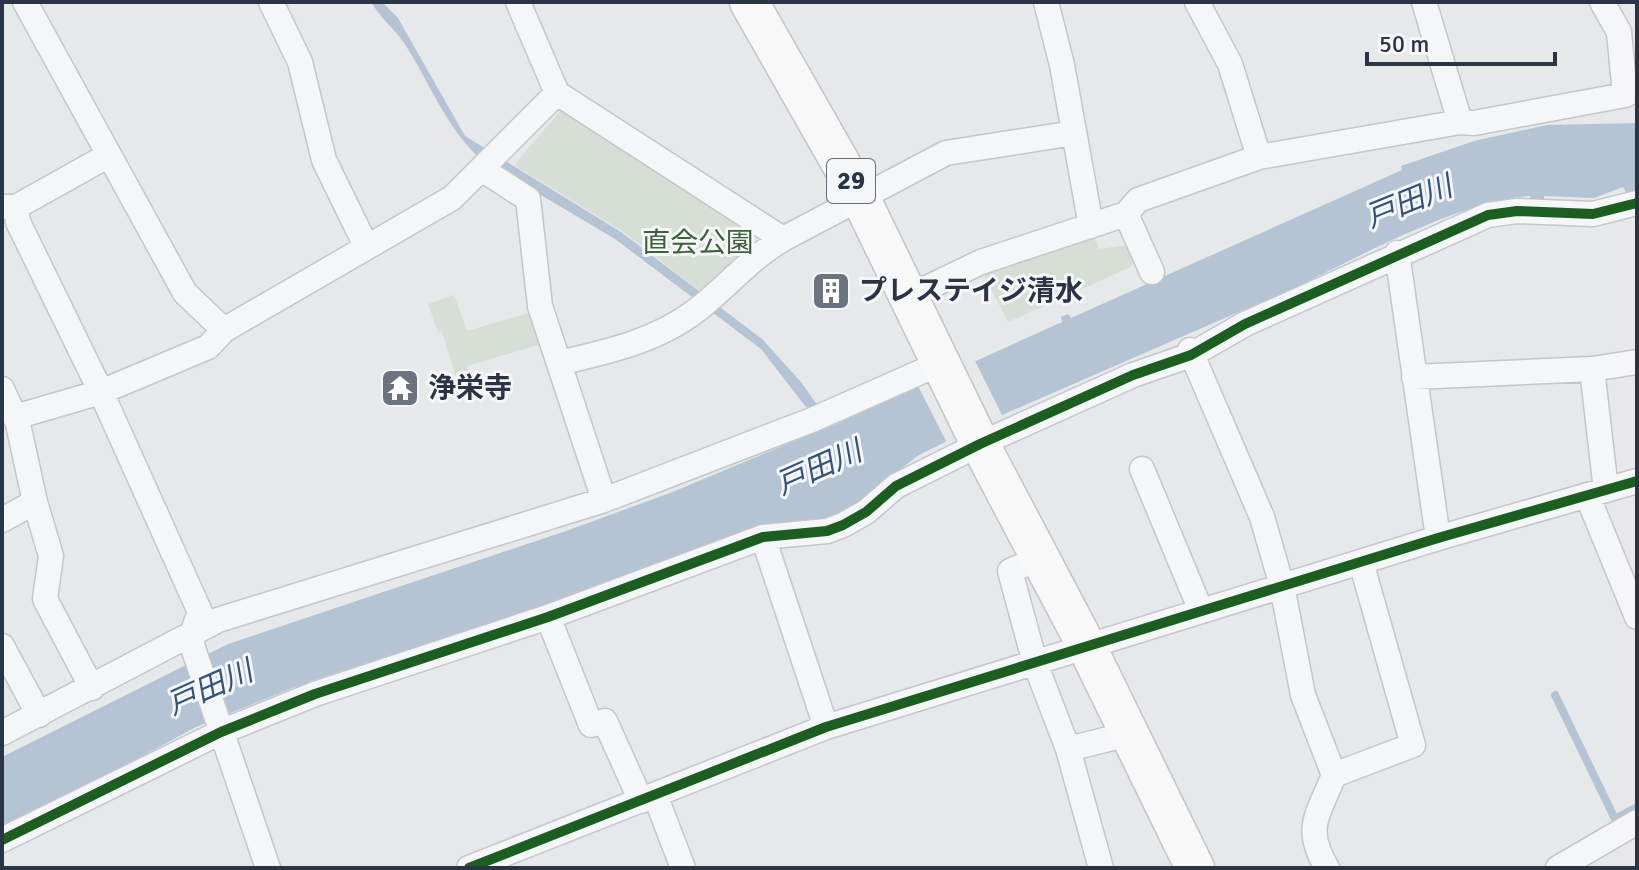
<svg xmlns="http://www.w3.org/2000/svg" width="1639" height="870" font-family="Signika,'Noto Sans JP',sans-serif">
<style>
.green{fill:#d6ded6}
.water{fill:#b4c4d5}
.pier{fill:#e6e8ea}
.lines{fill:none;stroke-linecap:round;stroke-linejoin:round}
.stream{stroke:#b4c4d5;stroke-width:8}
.minor-casing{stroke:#c4c6c8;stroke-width:27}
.primary-casing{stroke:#c2c5c8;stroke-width:41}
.minor{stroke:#f5f6f7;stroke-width:24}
.primary{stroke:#f8f8f8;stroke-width:38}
.cycleway-casing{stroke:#f4f6f9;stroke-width:15}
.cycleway{stroke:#1b5e20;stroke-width:10}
.labels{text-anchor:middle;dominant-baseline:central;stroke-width:6;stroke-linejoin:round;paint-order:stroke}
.shield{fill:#f4f6f9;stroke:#676e7b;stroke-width:2}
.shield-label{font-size:26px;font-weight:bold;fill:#2b3445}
.park-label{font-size:28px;fill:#3f6138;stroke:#f4f6f9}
.poi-label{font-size:28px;font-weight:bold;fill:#2b3445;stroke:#f4f6f9;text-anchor:start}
.water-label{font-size:30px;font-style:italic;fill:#34527a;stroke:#f4f6f9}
</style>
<rect width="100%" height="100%" fill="#e6e8ea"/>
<path class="green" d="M 563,108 L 752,234 L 753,249 L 702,293 L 622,231 L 514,165 Z
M 1093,233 L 1099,249 L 1135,244 L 1137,253 L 1131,267 L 1008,322 L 981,269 Z
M 454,295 L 467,331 L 535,311 L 545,343 L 467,366 L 474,390 L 461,394 L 442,331 L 438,332 L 428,304 Z"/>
<path class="water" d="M 371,2 L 382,2 L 398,18 L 465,136 L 621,232 L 762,339 L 801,382 L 832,426 L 1062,322 L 1061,317 L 1068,314 L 1071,318 L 1402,170 L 1401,166 L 1474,141 L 1547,125 L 1637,123 L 1636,193 L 1627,195 L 1623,187 L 1594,198 L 1544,196 L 1544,202 L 1531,201 L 1530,196 C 1455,202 1354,260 1283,293 L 1285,297 L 1276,301 L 1273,297 L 986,422 L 919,455 L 843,513 L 815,521 L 761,526 L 595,589 L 308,682 L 309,687 L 298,692 L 295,687 L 196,727 L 68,796 L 2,826 L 2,757 L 228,644 L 566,531 L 670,493 L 823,429 L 761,349 L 615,239 L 482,160 C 447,130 431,85 406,46 C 396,30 381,19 371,2 Z"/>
<path class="pier" d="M 974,359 L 1004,419 L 948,445 L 917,384 Z"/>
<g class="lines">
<path class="stream" d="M 1555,695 L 1615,819 L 1637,807"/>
<g class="minor-casing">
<path id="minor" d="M 25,2 L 185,293 L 224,330
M 271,2 L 300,62 L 324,160 L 366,246
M 518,2 L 557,93 L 783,239 L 946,153 L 1074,133
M 1046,2 L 1062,65 L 1091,226
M 1197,2 L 1230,64 L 1259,157
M 1424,2 L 1460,122
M 1602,2 L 1619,32 L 1625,95
M 483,170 L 528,199 L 540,306 L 604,500
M 2,207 L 16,207 L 109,155
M 1126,214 L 1152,272
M 1397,253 L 1438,538
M 908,297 L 981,262 L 1126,214 L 1138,200 L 1259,157 L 1460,122 L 1474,123 L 1625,95 L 1637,89
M 1190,350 L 1262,517 L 1282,586 L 1303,695 L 1334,775
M 559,363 C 607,352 657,341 697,310 C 727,287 750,258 783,239
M 1592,369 L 1606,490
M 1414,377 L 1592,369 L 1637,362
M 2,389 L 18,424 L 35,502 L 2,520
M 15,417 L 101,392 L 18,222 L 16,207
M 1142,469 L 1201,611
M 1587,495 L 1637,617
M 35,502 L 51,556 L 45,599 L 92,688
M 763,537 L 826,727
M 1040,558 L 1010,571 L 1035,663 L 1068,749 L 1101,868
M 548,617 L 591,725 L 605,721 L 641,801
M 2,646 L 39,715
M 2,733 L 218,620 L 604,500 L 812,420 L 941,363
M 1068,749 L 1129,734
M 655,795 L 683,868
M 2,840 L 221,732 L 315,694 L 548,617 L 763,537 L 827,531 L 843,525 L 866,512 L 896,486 L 980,444 L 1133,375 L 1191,355 L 1245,324 L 1488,215 L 1517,211 L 1593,214 L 1637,203
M 268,868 L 193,648 L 191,636 L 200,612 L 101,392 L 208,347 L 224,330 L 452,198 L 557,93
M 469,868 L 826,727 L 1438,538 L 1637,481
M 1327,868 C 1303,827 1318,816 1334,775 L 1413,745 L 1361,562
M 1558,868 L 1637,822"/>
</g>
<g class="primary-casing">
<path id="primary" d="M 749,2 L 860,197 L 980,444 L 1087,647 L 1195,868"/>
</g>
<use href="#minor" class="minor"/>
<use href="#primary" class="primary"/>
<g class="cycleway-casing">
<path id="cycleway" d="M 2,840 L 221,732 L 315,694 L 548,617 L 763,537 L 827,531 L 843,525 L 866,512 L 896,486 L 980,444 L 1133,375 L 1191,355 L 1245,324 L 1488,215 L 1517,211 L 1593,214 L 1637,203
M 469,868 L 826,727 L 1438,538 L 1637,481"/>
</g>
<use href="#cycleway" class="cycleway"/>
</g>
<defs>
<g id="building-square" transform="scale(2)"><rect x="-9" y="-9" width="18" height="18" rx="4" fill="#6c737f" stroke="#f4f6f9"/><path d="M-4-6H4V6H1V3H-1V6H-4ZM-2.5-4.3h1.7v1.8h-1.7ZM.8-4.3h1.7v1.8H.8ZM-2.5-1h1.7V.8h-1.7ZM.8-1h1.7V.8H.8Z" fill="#fff"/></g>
<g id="temple-square" transform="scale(2)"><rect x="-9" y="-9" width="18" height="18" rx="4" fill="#6c737f" stroke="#f4f6f9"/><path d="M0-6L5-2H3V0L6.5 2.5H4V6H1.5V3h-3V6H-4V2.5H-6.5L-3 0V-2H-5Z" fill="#fff"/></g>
</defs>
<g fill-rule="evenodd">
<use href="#building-square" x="831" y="291"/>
<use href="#temple-square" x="400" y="388"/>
</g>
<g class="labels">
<rect class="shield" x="827" y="159" width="48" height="44" rx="6"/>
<g class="shield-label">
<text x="851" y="181">29</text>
</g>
<g class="park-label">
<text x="698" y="243">直会公園</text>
</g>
<g class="poi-label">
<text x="859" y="291">プレステイジ清水</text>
<text x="428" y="388">浄栄寺</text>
</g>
<g class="water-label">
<text transform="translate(1409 202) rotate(-22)">戸田川</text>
<text transform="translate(819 468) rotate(-24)">戸田川</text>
<text transform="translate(210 688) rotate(-24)">戸田川</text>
</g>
</g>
<rect width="1639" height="870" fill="none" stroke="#2b3445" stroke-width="8"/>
<path d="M1367 52v12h188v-12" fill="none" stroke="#2b3445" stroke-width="4"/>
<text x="1379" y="52" font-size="24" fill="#2b3445" stroke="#f4f6f9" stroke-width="6" paint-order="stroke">50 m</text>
</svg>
